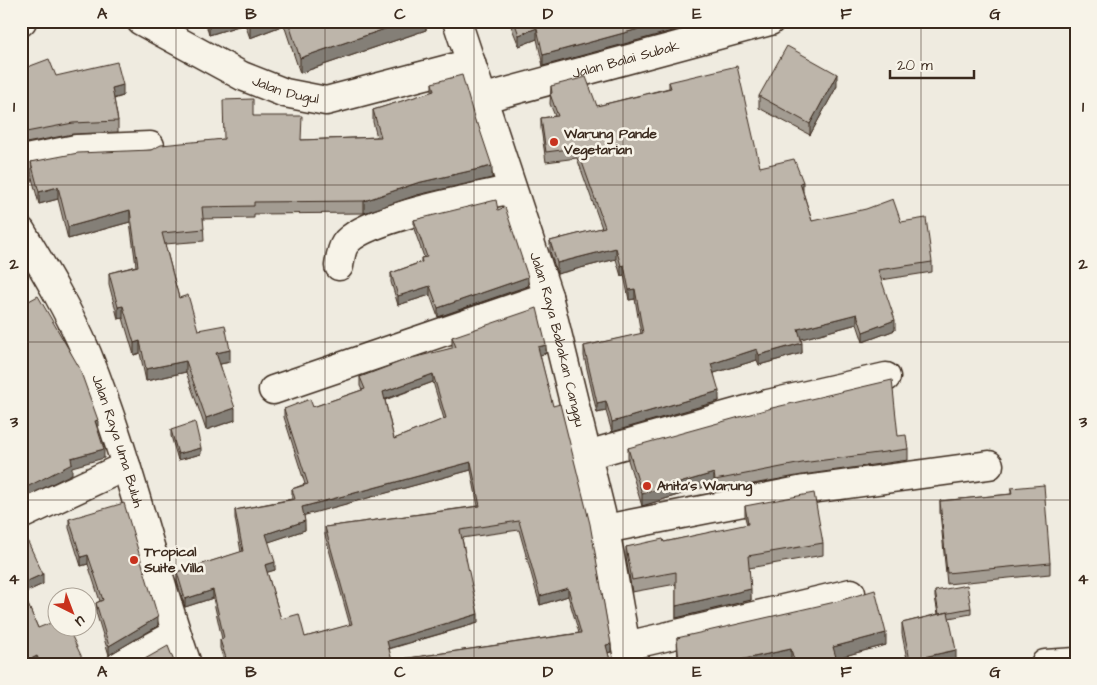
<svg xmlns="http://www.w3.org/2000/svg" width="1097" height="685" font-family="'Architects Daughter',sans-serif">
<style>
.lines{fill:none;stroke-linecap:round;stroke-linejoin:round}
.minor-casing{stroke:#3b2a1e;stroke-width:31}
.minor{stroke:#f7f3e8;stroke-width:28}
.wall{fill:#a39c92;stroke:#3b2a1e;fill-rule:evenodd}
.shaded-wall{fill:#847f77;stroke:#3b2a1e}
.building{fill:#bdb5aa;stroke:#3b2a1e;fill-rule:evenodd}
.grid{fill:none;stroke:#3b2a1e;stroke-width:1;stroke-opacity:0.55}
.poi-dot{fill:#c8321e;stroke:#f7f3e8;stroke-width:2}
.labels{text-anchor:middle;dominant-baseline:central;stroke-width:5;stroke-linejoin:round;paint-order:stroke}
.street-label{font-size:14px;fill:#3b2a1e;stroke:#f7f3e8}
.poi-label{font-size:14px;font-weight:bold;fill:#3b2a1e;stroke:#f7f3e8;text-anchor:start}
.neatline{fill:none;stroke:#3b2a1e;stroke-width:2}
.grid-label{font-size:16px;text-anchor:middle;font-weight:bold;fill:#3b2a1e}
</style>
<rect width="100%" height="100%" fill="#efebe0"/>
<filter id="ink" filterUnits="userSpaceOnUse"><feTurbulence type="fractalNoise" baseFrequency=".02" numOctaves="2"/><feDisplacementMap in="SourceGraphic" scale="10" xChannelSelector="R" yChannelSelector="G"/><feConvolveMatrix kernelMatrix="1 2 1 2 8 2 1 2 1" color-interpolation-filters="sRGB"/></filter>
<g filter="url(#ink)">
<g class="lines">
<g class="minor-casing">
<g id="minor">
<path id="s1" d="M 141,21 L 242,76 L 285,93 L 326,101 L 471,63"/>
<path id="s2" d="M 457,21 L 548,296 L 605,529 L 629,664"/>
<path d="M 21,22 L 22,21"/>
<path id="s3" d="M 481,99 L 770,21"/>
<path d="M 21,160 L 76,149 L 150,146"/>
<path id="s4" d="M 21,231 C 45,271 69,311 87,354 C 128,455 151,561 187,664"/>
<path d="M 339,266 C 340,260 341,250 345,244 C 362,218 477,198 511,189"/>
<path d="M 273,390 L 548,296"/>
<path d="M 587,455 L 768,404 L 886,377"/>
<path d="M 21,515 L 126,466"/>
<path d="M 605,529 L 804,490 L 989,465"/>
<path d="M 626,646 L 851,593"/>
<path d="M 121,664 L 176,634"/>
<path d="M 1045,664 L 1076,662"/>
</g>
</g>
<use href="#minor" class="minor"/>
</g>
<path class="wall" d="M 205,21 L 426,21 L 426,30 L 300,73 L 284,25 L 250,38 L 245,24 L 209,35 Z
M 509,21 L 709,21 L 543,66 L 537,39 L 519,46 Z
M 21,60 L 25,68 L 123,96 L 114,99 L 118,121 L 118,132 L 73,134 L 21,144 Z
M 669,82 L 760,167 L 803,192 L 812,221 L 901,222 L 932,262 L 932,272 L 881,280 L 895,330 L 863,342 L 857,324 L 801,339 L 802,353 L 759,365 L 757,360 L 714,373 L 719,401 L 612,432 L 606,411 L 597,413 L 584,356 L 584,346 L 641,334 L 635,299 L 629,300 L 624,275 L 621,276 L 616,259 L 557,274 L 550,251 L 550,241 L 602,228 L 577,158 L 546,162 L 541,128 L 541,118 L 555,116 L 550,104 L 551,86 L 597,106 L 669,88 Z
M 432,83 L 476,124 L 492,178 L 417,195 L 364,213 L 254,214 L 254,218 L 203,219 L 204,241 L 165,244 L 179,298 L 198,330 L 230,362 L 220,364 L 235,420 L 206,430 L 186,372 L 146,381 L 140,353 L 134,355 L 123,318 L 118,319 L 109,284 L 109,273 L 136,266 L 130,222 L 68,239 L 58,199 L 39,204 L 31,174 L 31,162 L 151,150 L 224,139 L 253,116 L 301,140 L 377,137 L 373,122 L 373,110 L 432,92 Z
M 837,86 L 810,135 L 759,108 L 759,96 Z
M 498,210 L 528,286 L 438,317 L 430,295 L 398,305 L 391,282 L 391,273 L 421,262 L 421,258 L 424,257 L 414,229 L 414,220 Z
M 452,337 L 546,353 L 540,355 L 611,652 L 608,653 L 611,664 L 402,664 L 402,659 L 579,633 L 568,596 L 540,605 L 519,530 L 462,538 L 478,623 L 389,649 L 392,664 L 225,664 L 220,648 L 220,640 L 222,639 L 213,598 L 185,607 L 177,581 L 177,572 L 241,552 L 235,518 L 235,510 L 292,499 L 292,489 L 305,484 L 284,417 L 284,409 L 313,407 L 362,390 L 360,386 L 360,377 L 452,348 ZM 433,382 L 444,419 L 394,439 L 385,400 ZM 471,470 L 478,506 L 325,527 L 325,535 L 350,625 L 305,637 L 281,619 L 267,572 L 275,570 L 268,542 L 305,530 L 304,515 Z
M 171,430 L 201,454 L 178,460 L 171,436 Z
M 898,436 L 908,449 L 908,460 L 802,475 L 715,491 L 714,484 L 642,506 L 628,460 L 628,448 Z
M 1011,488 L 1050,563 L 1050,574 L 947,584 L 940,512 L 940,501 L 1011,494 Z
M 745,506 L 823,543 L 823,555 L 749,568 L 751,600 L 676,618 L 676,584 L 632,592 L 626,558 L 626,547 L 664,542 L 747,525 L 745,517 Z
M 69,519 L 158,626 L 109,655 L 96,612 L 96,603 L 100,601 L 88,564 L 81,566 L 69,528 Z
M 21,543 L 43,584 L 23,593 L 38,628 L 85,664 L 21,664 Z
M 935,591 L 971,608 L 971,614 L 949,618 L 956,661 L 945,664 L 908,664 L 902,634 L 902,623 L 938,614 L 935,597 Z
M 677,638 L 886,645 L 836,658 L 838,664 L 792,664 L 791,660 L 776,664 L 678,664 Z"/>
<path class="shaded-wall" d="M 209,21 L 245,21 L 245,24 L 209,35 Z
M 254,21 L 284,21 L 284,25 L 250,38 L 250,23 Z
M 408,21 L 426,21 L 426,30 L 300,73 L 300,58 Z
M 668,21 L 709,21 L 543,66 L 543,55 Z
M 537,28 L 537,39 L 519,46 L 519,35 Z
M 837,74 L 837,86 L 810,135 L 810,124 Z
M 123,85 L 123,96 L 112,99 L 112,88 Z
M 492,166 L 492,178 L 417,195 L 364,213 L 364,201 L 417,183 Z
M 803,182 L 803,192 L 800,183 Z
M 58,187 L 58,199 L 39,204 L 39,192 Z
M 130,210 L 130,222 L 68,239 L 68,227 Z
M 616,248 L 616,259 L 557,274 L 557,263 Z
M 624,265 L 624,275 L 621,276 L 621,266 Z
M 528,277 L 528,286 L 438,317 L 438,308 Z
M 430,286 L 430,295 L 398,305 L 398,296 Z
M 635,289 L 635,299 L 629,300 L 629,290 Z
M 123,306 L 123,318 L 118,319 L 118,307 Z
M 857,314 L 857,324 L 798,340 L 798,329 Z
M 895,320 L 895,330 L 863,342 L 863,332 Z
M 140,341 L 140,353 L 134,355 L 134,343 Z
M 802,343 L 802,353 L 759,365 L 759,355 Z
M 546,345 L 546,353 L 538,356 L 538,347 Z
M 757,349 L 757,360 L 711,374 L 711,364 Z
M 230,350 L 230,362 L 216,365 L 216,353 Z
M 186,361 L 186,372 L 146,381 L 146,369 Z
M 433,374 L 433,382 L 383,400 L 383,392 Z
M 719,391 L 719,401 L 612,432 L 612,422 Z
M 606,401 L 606,411 L 597,413 L 597,403 Z
M 235,408 L 235,420 L 206,430 L 206,418 Z
M 98,420 L 98,430 L 95,421 Z
M 201,448 L 201,454 L 178,460 L 178,454 Z
M 104,449 L 104,458 L 72,467 L 72,474 L 21,499 L 21,490 L 71,458 Z
M 471,462 L 471,470 L 302,516 L 302,507 Z
M 714,473 L 714,484 L 642,506 L 642,494 Z
M 305,521 L 305,530 L 266,543 L 266,534 Z
M 88,555 L 88,564 L 81,566 L 81,557 Z
M 275,562 L 275,570 L 265,573 L 265,565 Z
M 43,574 L 43,584 L 21,594 L 21,584 Z
M 568,588 L 568,596 L 540,605 L 540,596 Z
M 751,589 L 751,600 L 676,618 L 676,606 Z
M 213,590 L 213,598 L 185,607 L 185,599 Z
M 478,614 L 478,623 L 387,649 L 387,641 Z
M 158,617 L 158,626 L 109,655 L 109,646 Z
M 886,633 L 886,645 L 833,659 L 833,647 Z
M 611,644 L 611,652 L 606,653 L 606,645 Z
M 791,649 L 791,660 L 776,664 L 726,664 L 726,663 Z
M 956,650 L 956,661 L 945,664 L 910,664 L 910,660 Z
M 37,656 L 37,664 L 22,664 Z
M 392,661 L 392,664 L 381,664 Z"/>
<path class="building" d="M 288,21 L 408,21 L 300,58 Z
M 514,21 L 668,21 L 543,55 L 537,28 L 519,35 Z
M 787,46 L 837,74 L 810,124 L 759,96 Z
M 49,59 L 56,76 L 117,62 L 123,85 L 112,88 L 118,121 L 73,123 L 21,133 L 21,60 L 25,68 Z
M 737,66 L 760,167 L 794,159 L 803,182 L 800,183 L 812,221 L 866,209 L 893,199 L 901,222 L 926,218 L 932,262 L 878,270 L 895,320 L 863,332 L 857,314 L 798,329 L 802,343 L 759,355 L 757,349 L 711,364 L 719,391 L 612,422 L 606,401 L 597,403 L 584,346 L 643,333 L 635,289 L 629,290 L 624,265 L 621,266 L 616,248 L 557,263 L 550,241 L 605,227 L 577,148 L 546,152 L 541,118 L 558,116 L 550,94 L 552,93 L 551,86 L 586,77 L 597,106 L 671,88 L 669,82 Z
M 462,75 L 476,124 L 478,124 L 492,166 L 417,183 L 364,201 L 254,202 L 254,206 L 202,207 L 204,229 L 162,233 L 179,298 L 188,295 L 198,330 L 225,325 L 230,350 L 216,353 L 235,408 L 206,418 L 186,361 L 146,369 L 140,341 L 134,343 L 123,306 L 118,307 L 109,273 L 138,266 L 130,210 L 68,227 L 58,187 L 39,192 L 31,162 L 78,153 L 151,150 L 161,145 L 224,139 L 223,100 L 253,99 L 253,116 L 302,116 L 301,140 L 381,137 L 373,110 L 434,91 L 432,83 Z
M 496,200 L 498,210 L 505,207 L 528,277 L 438,308 L 430,286 L 398,296 L 391,273 L 422,262 L 421,258 L 427,257 L 414,220 Z
M 21,290 L 27,302 L 38,296 L 79,367 L 98,420 L 95,421 L 104,449 L 71,458 L 72,464 L 21,490 Z
M 537,308 L 546,345 L 538,347 L 553,406 L 560,404 L 590,524 L 611,644 L 606,645 L 611,664 L 404,664 L 402,659 L 581,633 L 568,588 L 540,596 L 519,521 L 460,530 L 478,614 L 387,641 L 392,661 L 381,664 L 234,664 L 234,663 L 228,664 L 220,640 L 224,638 L 213,590 L 185,599 L 177,572 L 243,551 L 235,510 L 295,499 L 292,489 L 308,484 L 284,409 L 310,399 L 313,407 L 365,389 L 360,377 L 408,359 L 456,347 L 452,337 ZM 433,374 L 446,418 L 394,439 L 383,392 ZM 471,462 L 480,506 L 325,527 L 352,624 L 305,637 L 299,614 L 281,619 L 265,565 L 275,562 L 266,534 L 305,521 L 302,507 Z
M 892,380 L 898,436 L 906,435 L 908,449 L 802,463 L 715,480 L 714,473 L 642,494 L 628,448 L 772,408 Z
M 195,422 L 201,448 L 178,454 L 171,430 Z
M 1044,485 L 1050,563 L 947,573 L 940,501 L 1012,494 L 1011,488 Z
M 814,493 L 823,543 L 748,556 L 751,589 L 676,606 L 676,572 L 632,580 L 626,547 L 663,539 L 664,542 L 748,524 L 745,506 Z
M 124,503 L 158,617 L 109,646 L 96,603 L 103,600 L 88,555 L 81,557 L 69,519 Z
M 27,540 L 43,574 L 21,584 L 21,543 Z
M 967,585 L 971,608 L 939,614 L 935,591 Z
M 21,588 L 38,628 L 58,620 L 58,628 L 68,628 L 85,664 L 41,664 L 37,656 L 21,664 Z
M 875,590 L 886,633 L 833,647 L 838,664 L 795,664 L 791,649 L 726,663 L 679,664 L 677,638 L 835,602 Z
M 948,612 L 956,650 L 910,660 L 902,623 Z
M 168,646 L 175,664 L 136,664 Z"/>
</g>
<path class="grid" d="M 176,21 L 176,664M 325,21 L 325,664M 474,21 L 474,664M 623,21 L 623,664M 772,21 L 772,664M 921,21 L 921,664M 21,185 L 1076,185M 21,342 L 1076,342M 21,500 L 1076,500"/>
<g class="poi-dot">
<circle cx="554" cy="142" r="5"/>
<circle cx="647" cy="486" r="5"/>
<circle cx="134" cy="560" r="5"/>
</g>
<g class="labels">
<g class="street-label">
<text stroke="none"><textPath href="#s3" startOffset="150">Jalan Balai Subak</textPath></text>
<text stroke="none"><textPath href="#s1" startOffset="161">Jalan Dugul</textPath></text>
<text stroke="none"><textPath href="#s2" startOffset="334">Jalan Raya Babakan Canggu</textPath></text>
<text stroke="none"><textPath href="#s4" startOffset="232">Jalan Raya Uma Buluh</textPath></text>
</g>
<g class="poi-label">
<text x="564" y="134">Warung Pande<tspan x="564" dy="16">Vegetarian</tspan></text>
<text x="657" y="486">Anita’s Warung</text>
<text x="144" y="552">Tropical<tspan x="144" dy="16">Suite Villa</tspan></text>
</g>
</g>
<rect width="1097" height="685" fill="none" stroke="#f7f3e8" stroke-width="55"/>
<g transform="translate(72 612) rotate(138)"><circle r="24" fill="#f7f3e8" stroke="#aca397"/>
<path d="M0-4L9 19L0 12L-9 19Z" fill="#c8321e"/>
<text y="-8" font-size="14" font-weight="bold" text-anchor="middle" fill="#3b2a1e">U</text>
</g>
<path d="M890 70v8h84v-8" fill="none" stroke="#3b2a1e" stroke-width="2.5"/>
<text x="897" y="70" font-size="15" fill="#3b2a1e" stroke="#f7f3e8" stroke-width="4" paint-order="stroke">20 m</text>
<rect x="28" y="28" width="1042" height="630" class="neatline"/>
<g class="grid-label">
<text x="102" y="19">A</text>
<text x="251" y="19">B</text>
<text x="400" y="19">C</text>
<text x="548" y="19">D</text>
<text x="697" y="19">E</text>
<text x="846" y="19">F</text>
<text x="995" y="19">G</text>
<text x="14" y="112">1</text>
<text x="1083" y="112">1</text>
<text x="14" y="269">2</text>
<text x="1083" y="269">2</text>
<text x="14" y="427">3</text>
<text x="1083" y="427">3</text>
<text x="14" y="584">4</text>
<text x="1083" y="584">4</text>
<text x="102" y="677">A</text>
<text x="251" y="677">B</text>
<text x="400" y="677">C</text>
<text x="548" y="677">D</text>
<text x="697" y="677">E</text>
<text x="846" y="677">F</text>
<text x="995" y="677">G</text>
</g>
</svg>
